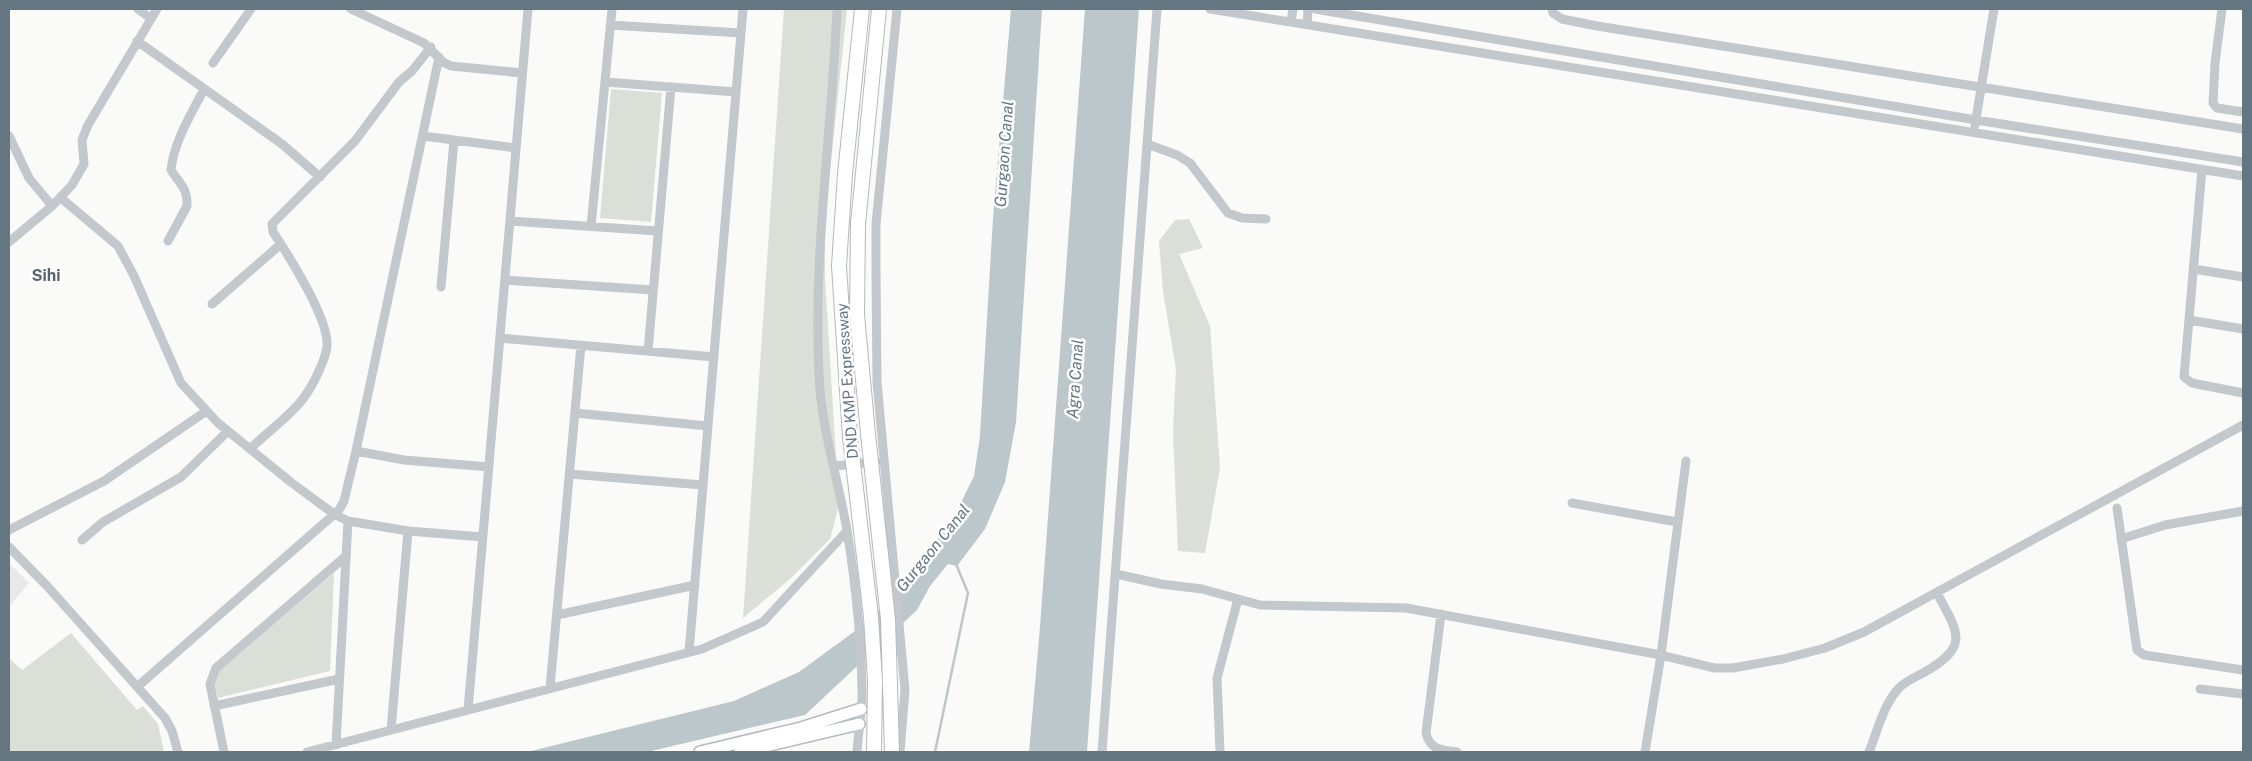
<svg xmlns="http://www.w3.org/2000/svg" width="2252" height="761" font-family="'Public Sans',sans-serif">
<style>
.built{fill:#e8e9e9}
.green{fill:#dadfd7}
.water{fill:#bbc7cb}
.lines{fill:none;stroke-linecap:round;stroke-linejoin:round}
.stream{stroke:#bbc7cb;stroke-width:2.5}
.major-casing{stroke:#b5babe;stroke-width:14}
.highway-casing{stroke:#b4b9bd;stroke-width:16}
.minor{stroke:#c3c8cc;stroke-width:9}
.major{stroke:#fff;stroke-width:11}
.highway{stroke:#fff;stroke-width:14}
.highway-bridge-casing{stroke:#b4b9bd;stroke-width:16;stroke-linecap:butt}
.highway-bridge{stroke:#fff;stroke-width:14}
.labels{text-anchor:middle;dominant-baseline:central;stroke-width:5;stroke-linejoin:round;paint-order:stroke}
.street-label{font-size:15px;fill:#657683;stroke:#fff}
.water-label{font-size:16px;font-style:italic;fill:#60757c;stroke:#fff}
.neighbourhood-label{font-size:16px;font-weight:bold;fill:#57646e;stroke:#fff}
</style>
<rect width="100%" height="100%" fill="#fafaf8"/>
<path class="built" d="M 9,563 L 29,583 L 9,607 Z"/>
<path class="green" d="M 784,9 L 847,9 L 825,219 L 825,278 L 839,505 L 830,539 L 790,579 L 743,618 Z
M 611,89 L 662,93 L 651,222 L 600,218 Z
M 1189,219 L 1203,248 L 1179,254 L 1210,326 L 1220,468 L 1205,553 L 1178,551 L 1173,432 L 1176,369 L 1163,292 L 1159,241 L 1175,220 Z
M 334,573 L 330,671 L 218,698 L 213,676 Z
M 71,633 L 137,710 L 143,706 L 158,724 L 164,752 L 9,752 L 9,658 L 22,670 Z"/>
<path class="water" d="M 1011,9 L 1042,9 L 1016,422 L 1005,482 L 985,529 L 957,566 L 948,564 L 930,586 L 917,610 L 805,715 L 647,752 L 527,752 L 734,701 L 799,672 L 855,631 L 893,598 L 932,559 L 938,538 L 955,515 L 974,476 L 980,436 L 993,218 Z
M 1085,9 L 1139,9 L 1087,752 L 1029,752 L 1040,627 Z"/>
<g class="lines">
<path class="stream" d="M 935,752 L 968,593 L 956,564"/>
<g class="major-casing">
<path id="major" d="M 700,752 L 801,728 L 861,709
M 740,752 L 859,724"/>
</g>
<g class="highway-casing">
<path id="highway" d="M 868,434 L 857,315 L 858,224 L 879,9
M 850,437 L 839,266 L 845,174 L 862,9"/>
</g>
<path class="minor" d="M 138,9 L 150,18
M 351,9 L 424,43 L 443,62 L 451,66 L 522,73
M 837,9 C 832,131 813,252 819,374 C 821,427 838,479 847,530 C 856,586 862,643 862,700 C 861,717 858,735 857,752
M 897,9 L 876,224 L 876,271 L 877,382 L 905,690 L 900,752
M 1210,9 L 2243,176
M 1315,9 L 1976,120 L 2243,162
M 1552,9 L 1553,13 L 1562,19 L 1597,26 L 2243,129
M 2222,9 L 2215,63 L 2213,103 L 2217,108 L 2243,112
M 1291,22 L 1293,9
M 1307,24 L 1308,9
M 610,25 L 741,33
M 137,41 L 282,144 L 320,177
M 213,63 L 251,9
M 605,82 L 736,92
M 1975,125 L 1994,9
M 9,136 L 29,178 L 52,206
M 423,136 L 516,148
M 1147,144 L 1177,155 L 1190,163 L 1228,213 L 1242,218 L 1266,219
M 2202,169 L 2184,377 L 2192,383 L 2243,393
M 61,198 L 118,246 L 134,276 L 181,383 L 218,423 L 292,483 L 334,514 L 348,521 L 408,531 L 483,537
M 510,221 L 658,231
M 591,226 L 612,9
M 168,241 L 187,206 C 188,188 179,183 171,170 C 174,141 191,115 204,89
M 9,242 L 52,206 L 72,185 L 84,164 L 82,140 L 88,125 L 157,9
M 2194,269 L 2243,277
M 505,280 L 653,290
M 441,287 L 454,140
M 212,304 L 281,244
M 2189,320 L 2243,329
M 500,338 L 714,357
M 648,351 L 671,87
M 575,413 L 708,426
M 250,449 C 265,434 294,413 305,396 C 313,385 326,359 327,346 C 329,319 289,256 273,232 L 272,224 L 355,141 L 399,82 L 412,71 L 431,47
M 356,451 L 404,460 L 489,467
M 834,466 L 876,462
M 570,474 L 703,485
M 1572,503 L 1677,522
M 2117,508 L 2137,650 L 2144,655 L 2243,670
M 9,530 L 104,481 L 205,412
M 2121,539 L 2165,525 L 2243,511
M 82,540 L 103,522 L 181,477 L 228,431
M 9,547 L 48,587 L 165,718 L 172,731 L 178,752
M 1116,574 L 1161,584 L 1202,589 L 1260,605 L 1406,608 L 1661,655 L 1715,668 L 1733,668 L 1783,659 L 1825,648 L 1864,632 L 2243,425
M 1441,614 L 1426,733 C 1430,750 1441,750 1457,752
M 557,615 L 695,585
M 689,652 L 743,9
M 137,687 L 339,510 L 344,501 L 356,451 L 439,57
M 550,688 L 581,345
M 2200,689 L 2243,694
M 214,706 L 339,679
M 468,710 L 528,9
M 391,730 L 408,531
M 336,745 L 348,521
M 224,752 L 210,684 L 216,668 L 346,556
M 307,752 L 702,649 L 763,622 L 847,531
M 1102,752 L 1157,9
M 1220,752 L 1217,678 L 1238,599
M 1645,752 L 1661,655 L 1686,461
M 1869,752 C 1877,732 1883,706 1898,689 C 1904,682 1915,677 1923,673 C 1971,646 1958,633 1937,593"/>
<use href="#major" class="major"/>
<use href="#highway" class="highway"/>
<g class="highway-bridge-casing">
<path id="highway-bridge" d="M 868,434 L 888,619 L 892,752
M 850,437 L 871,617 L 875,681 L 874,752"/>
</g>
<use href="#highway-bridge" class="highway-bridge"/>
</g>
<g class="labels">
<g class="street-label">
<text transform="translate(847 381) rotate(-94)">DND KMP Expressway</text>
</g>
<g class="water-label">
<text transform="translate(1004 154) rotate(-86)">Gurgaon Canal</text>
<text transform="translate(1075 379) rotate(-86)">Agra Canal</text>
<text transform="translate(933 548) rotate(-51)">Gurgaon Canal</text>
</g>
<g class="neighbourhood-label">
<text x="46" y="275">Sihi</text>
</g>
</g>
<rect width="2252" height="761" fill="none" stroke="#657683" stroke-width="20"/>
</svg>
